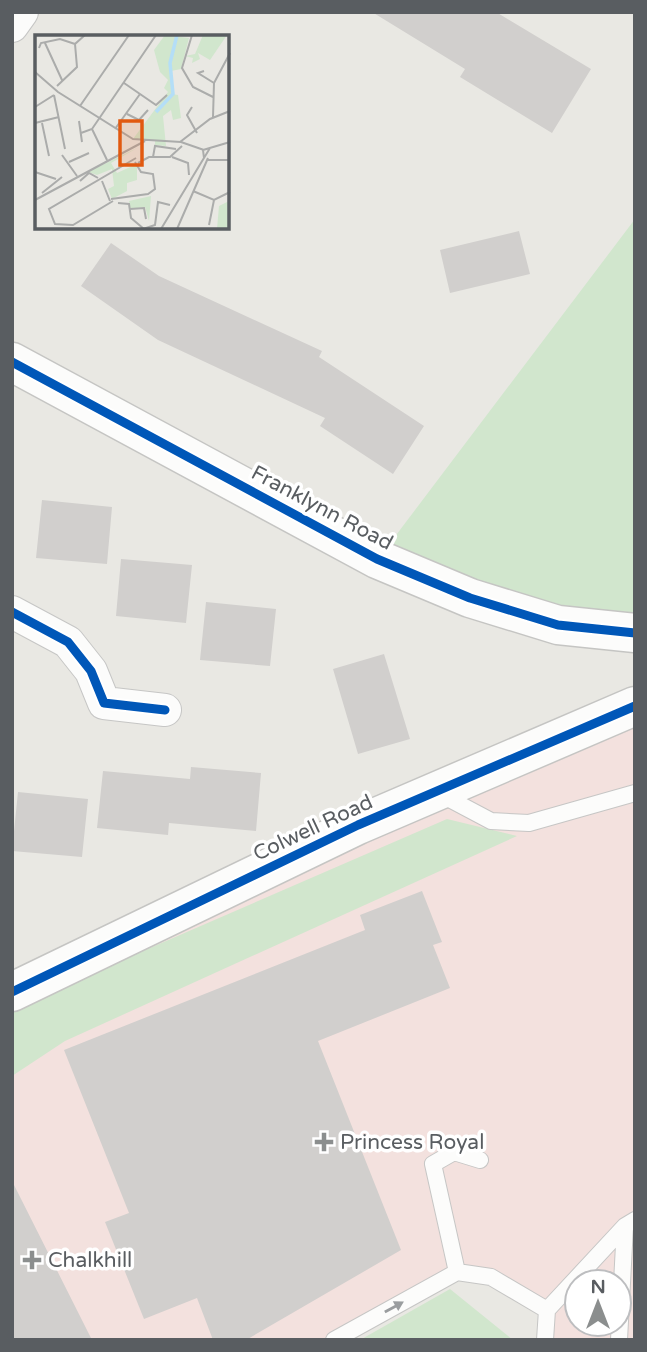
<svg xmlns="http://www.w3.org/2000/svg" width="647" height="1352" font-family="'Varela Round',sans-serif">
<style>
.medical{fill:#f3e1de;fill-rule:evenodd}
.green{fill:#d1e6cd}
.building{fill:#d1cfcd}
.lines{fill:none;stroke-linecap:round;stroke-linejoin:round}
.lane-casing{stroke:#c6c6c5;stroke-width:18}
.street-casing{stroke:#c6c6c5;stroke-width:34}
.secondary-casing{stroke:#c5c5c3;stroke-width:41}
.lane{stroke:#fcfcfb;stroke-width:16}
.street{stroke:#fcfcfb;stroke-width:32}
.secondary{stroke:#fcfcfb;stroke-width:38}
.cycleway-casing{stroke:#fff;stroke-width:13}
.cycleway{stroke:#0057b8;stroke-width:9}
.oneway{fill:#9a9d9f}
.poi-dot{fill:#8b8e8e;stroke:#fff;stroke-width:2.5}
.labels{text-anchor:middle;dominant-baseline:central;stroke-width:7;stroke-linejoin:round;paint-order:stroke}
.street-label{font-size:21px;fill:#595d61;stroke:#fff}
.poi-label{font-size:21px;fill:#595d61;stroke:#fff;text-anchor:start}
.inset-river{fill:none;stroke:#b4def7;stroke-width:3.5}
.inset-road{fill:none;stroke:#abacab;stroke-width:2}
.view{fill:#e15910;fill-opacity:0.15;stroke:#e15910;stroke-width:3.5}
.inset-edge{fill:none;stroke:#595d61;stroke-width:3.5}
</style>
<rect width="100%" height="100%" fill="#e9e8e3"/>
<path class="medical" d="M 635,716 L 635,1340 L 545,1340 L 547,1310 L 491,1277 L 457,1272 L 334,1340 L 12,1340 L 12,1012 L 358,825 ZM 577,1282 L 619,1282 L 619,1324 L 577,1324 Z"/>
<path class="green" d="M 635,219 L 635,630 L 378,559 Z
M 447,819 L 517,836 L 65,1041 L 12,1076 L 12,1011 L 46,993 Z
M 450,1289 L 513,1340 L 360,1340 Z"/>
<path class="building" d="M 372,12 L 496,12 L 591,69 L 552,133 L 460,77 L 465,69 Z
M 519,231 L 530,274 L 450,293 L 440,250 Z
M 111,243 L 159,276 L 322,351 L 319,357 L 424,426 L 393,474 L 320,426 L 325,418 L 158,340 L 81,286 Z
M 42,500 L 112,507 L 107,564 L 36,558 Z
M 121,559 L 192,565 L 186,623 L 116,616 Z
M 206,602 L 276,609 L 270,666 L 200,660 Z
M 384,654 L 410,739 L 358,754 L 333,669 Z
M 191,767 L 261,773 L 256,831 L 169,823 L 168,835 L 97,828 L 103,771 L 190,779 Z
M 18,792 L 88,799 L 82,857 L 12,851 Z
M 422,891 L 442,942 L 433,945 L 450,988 L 318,1041 L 401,1250 L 246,1340 L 213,1340 L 197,1298 L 144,1319 L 105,1222 L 129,1213 L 64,1050 L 365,930 L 360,915 Z
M 12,1181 L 92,1340 L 12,1340 Z"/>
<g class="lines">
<g class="lane-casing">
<path id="lane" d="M 440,794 L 491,821 L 529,823 L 635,793
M 457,1272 L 433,1164 L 454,1152 L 480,1160
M 334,1340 L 457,1272 L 491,1277 L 547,1310
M 545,1340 L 547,1310 L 625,1226 L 635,1220
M 619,1340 L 625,1226"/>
</g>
<g class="street-casing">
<path id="street" d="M 12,26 L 22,12
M 12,612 L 68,642 L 91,671 L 104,703 L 165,710"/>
</g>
<g class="secondary-casing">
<path id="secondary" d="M 12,362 L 377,559 L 470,598 L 558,625 L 635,633
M 12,992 L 358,825 L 635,706"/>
</g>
<use href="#lane" class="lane"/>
<use href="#street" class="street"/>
<use href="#secondary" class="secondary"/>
<g class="cycleway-casing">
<path id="cycleway" d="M 12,362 L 377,559 L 470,598 L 558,625 L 635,633
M 12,612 L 68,642 L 91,671 L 104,703 L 165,710
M 12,992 L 358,825 L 635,706"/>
</g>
<use href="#cycleway" class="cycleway"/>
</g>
<defs><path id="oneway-solid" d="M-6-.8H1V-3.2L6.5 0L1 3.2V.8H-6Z" transform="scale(1.75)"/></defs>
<use class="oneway" href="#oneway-solid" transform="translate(394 1307) rotate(-29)"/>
<g class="poi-dot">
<path d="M320.5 1131.5h7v7h7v7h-7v7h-7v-7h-7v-7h7z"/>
<path d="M28.5 1249.5h7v7h7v7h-7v7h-7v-7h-7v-7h7z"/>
</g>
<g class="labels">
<g class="street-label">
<text transform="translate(322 508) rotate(28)">Franklynn Road</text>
<text transform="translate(313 828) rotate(-25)">Colwell Road</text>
</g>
<g class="poi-label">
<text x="340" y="1142">Princess Royal</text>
<text x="48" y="1260">Chalkhill</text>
</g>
</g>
<g transform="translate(35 35)">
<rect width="194" height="194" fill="#e9e8e3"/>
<path d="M 130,0 L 154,3 L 146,34 L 136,36 L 137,59 L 143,60 L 146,83 L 138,85 L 136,75 L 128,81 L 131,111 L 120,110 L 120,105 L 98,104 L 133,57 L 129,53 L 133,45 L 125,37 L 119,15 ZM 168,0 L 192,0 L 175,25 L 163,18 L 165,24 L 157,28 L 158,23 L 150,21 L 160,19 ZM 102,113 L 76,128 L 82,138 L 102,129 L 102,145 L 92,148 L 92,156 L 77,164 L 73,154 L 79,151 L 77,134 L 62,140 L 53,137 ZM 116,161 L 114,186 L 110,172 L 95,174 L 94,166 ZM 194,166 L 194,194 L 182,194 L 184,171 Z" fill="#d1e6cd"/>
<path class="inset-river" d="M 121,77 L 138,59 L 135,28 L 142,0"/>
<path class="inset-road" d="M 157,0 L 147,33 L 158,52 L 178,62M 10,8 L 27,45M 4,13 L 6,8 L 25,4 L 40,9M 169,36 L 163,38 L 179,48M 0,37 L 23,57 L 98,104 L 146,107 L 169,115M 89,48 L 121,70 L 132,60M 22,51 L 42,32 L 40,9 L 50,0M 19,60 L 30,114M 45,71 L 94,0M 0,72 L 19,60M 157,72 L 152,80 L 162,98M 92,79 L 104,85 L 113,75M 178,82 L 179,48 L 195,18M 44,86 L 47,107M 0,88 L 24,82M 7,88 L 14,121M 57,94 L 72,125M 80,94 L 105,59M 46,98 L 57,94 L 121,0M 145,107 L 175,84 L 195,76M 27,120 L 42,141M 118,122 L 120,111 L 141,114M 137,122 L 153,128 L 154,140M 169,123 L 168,115 L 195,107M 173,125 L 195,125M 34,127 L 54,118M 103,128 L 114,122 L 135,122 L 147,111M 0,137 L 21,144M 45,146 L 54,138 L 63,143M 67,146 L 75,166M 158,156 L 179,165 L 195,157M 7,158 L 27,142M 76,164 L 113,159 L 120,154 L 118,139 L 106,137 L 100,127M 0,165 L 110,106M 78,166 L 38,190 L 20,189 L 14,174 L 101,123M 83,168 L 94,169 L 96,183 L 109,194M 95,174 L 109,173 L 111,184M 174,190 L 179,165M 108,194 L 120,190 L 123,167 L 135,170M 126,194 L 175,113M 142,194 L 173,123"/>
<path class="view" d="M 85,86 L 107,86 L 107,130 L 85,130 Z"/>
<rect width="194" height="194" class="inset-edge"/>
</g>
<rect width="647" height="1352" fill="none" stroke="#595d61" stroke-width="28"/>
<g transform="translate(598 1303)"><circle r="33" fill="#ffffff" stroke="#bdbec0" stroke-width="2"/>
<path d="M0-5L12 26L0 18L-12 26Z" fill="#8b8e8e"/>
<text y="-10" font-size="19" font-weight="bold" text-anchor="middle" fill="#595d61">N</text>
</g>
</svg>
